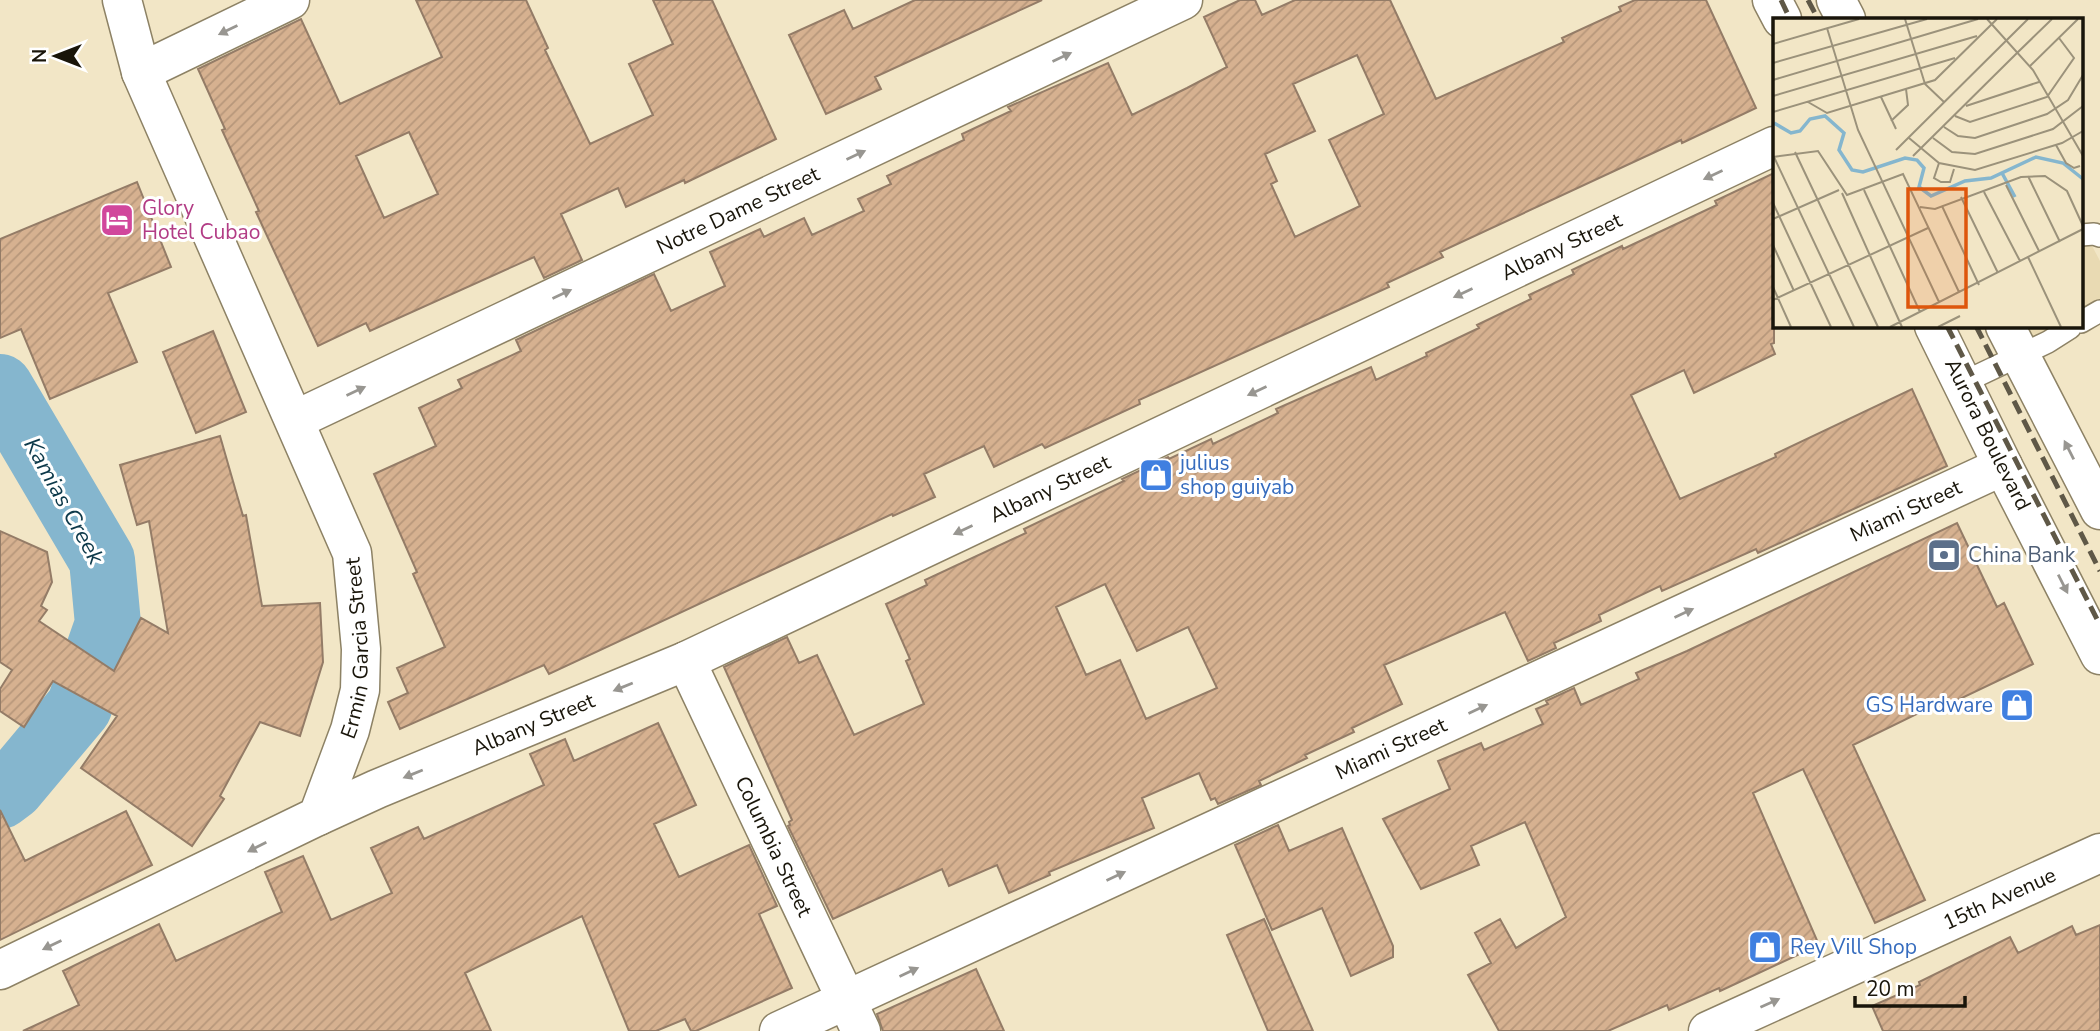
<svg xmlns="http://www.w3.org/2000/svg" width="2100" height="1031" font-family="'Nunito Sans',sans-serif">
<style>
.built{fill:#e9dab3}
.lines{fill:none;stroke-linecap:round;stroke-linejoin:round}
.river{stroke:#85b6ce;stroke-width:66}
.building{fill:url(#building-hatch);stroke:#947c67;stroke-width:2;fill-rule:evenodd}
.service-casing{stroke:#8d8265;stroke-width:24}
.minor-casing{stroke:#8d8265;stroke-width:41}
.tertiary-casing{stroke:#8d8265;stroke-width:41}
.primary-casing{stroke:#8d8265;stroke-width:41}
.service{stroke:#fff;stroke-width:21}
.minor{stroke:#fff;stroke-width:38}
.tertiary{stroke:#fff;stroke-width:38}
.primary{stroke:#fff;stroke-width:38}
.rail{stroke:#5f5847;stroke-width:5;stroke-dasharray:14 7;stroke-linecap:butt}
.oneway{fill:#989691}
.labels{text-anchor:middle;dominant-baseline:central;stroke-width:6;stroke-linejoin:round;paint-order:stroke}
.hotel-label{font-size:21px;fill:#b23c85;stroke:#fff;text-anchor:start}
.street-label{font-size:21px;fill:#19150a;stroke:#fff}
.shop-label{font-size:21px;fill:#366cbe;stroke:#fff;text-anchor:start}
.service-label{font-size:21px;fill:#4e5e75;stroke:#fff;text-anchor:start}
.water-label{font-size:23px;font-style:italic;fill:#0d394a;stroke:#fff}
.inset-river{fill:none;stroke:#85b6ce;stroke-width:3.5}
.inset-road{fill:none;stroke:#9b927b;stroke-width:2}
.view{fill:#de560c;fill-opacity:0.15;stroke:#de560c;stroke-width:3.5}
.inset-edge{fill:none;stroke:#19150a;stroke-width:3.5}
</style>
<defs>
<pattern id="building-hatch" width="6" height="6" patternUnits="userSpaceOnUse" patternTransform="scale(1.75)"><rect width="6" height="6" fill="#d6b190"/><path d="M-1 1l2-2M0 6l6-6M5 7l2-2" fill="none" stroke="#b7977b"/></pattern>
</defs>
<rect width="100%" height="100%" fill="#f2e6c6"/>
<path class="built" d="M 2081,225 L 2100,261 L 2100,318 L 2039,350 L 2025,326 L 2081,326 Z"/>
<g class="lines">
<path class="river" d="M 0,387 L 102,560 L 108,624 L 79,707 L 12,787 L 0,796"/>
</g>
<path class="building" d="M 416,0 L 526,0 L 548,48 L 545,50 L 590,144 L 653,115 L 629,64 L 673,44 L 653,0 L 712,0 L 776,139 L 685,183 L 684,180 L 626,207 L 618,188 L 561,214 L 582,260 L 544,278 L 534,257 L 370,331 L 366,323 L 318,346 L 256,212 L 259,211 L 222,130 L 225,129 L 198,69 L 301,19 L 340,104 L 442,57 ZM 409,132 L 438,194 L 384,218 L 356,156 Z
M 915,0 L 1042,0 L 875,77 L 881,89 L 826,114 L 789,35 L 844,10 L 853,29 Z
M 1240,0 L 1255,0 L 1262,15 L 1295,0 L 1390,0 L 1436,99 L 1564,42 L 1562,38 L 1621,11 L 1619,7 L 1635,0 L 1706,0 L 1756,108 L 1682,143 L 1681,140 L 1440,252 L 1443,257 L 1387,283 L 1389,287 L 1139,400 L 1140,404 L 1045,448 L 1042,444 L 994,467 L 984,446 L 924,474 L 935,497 L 893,516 L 892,514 L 549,674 L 544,665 L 400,729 L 388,702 L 408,693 L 397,668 L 445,647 L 413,574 L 417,572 L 374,474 L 436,446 L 419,408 L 462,388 L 458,380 L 521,351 L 516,340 L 654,274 L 671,311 L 725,286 L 710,252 L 760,229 L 764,237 L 804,218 L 812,235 L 864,211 L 858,199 L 891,184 L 887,176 L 964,140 L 962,134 L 1011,111 L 1008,107 L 1108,63 L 1132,115 L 1187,88 L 1227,67 L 1204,17 ZM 1357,55 L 1384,114 L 1329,140 L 1360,206 L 1295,237 L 1271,184 L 1277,181 L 1265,154 L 1315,131 L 1293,84 Z
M 1774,173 L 1774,343 L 1771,344 L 1775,354 L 1694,393 L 1684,370 L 1631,395 L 1680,499 L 1776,457 L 1775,454 L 1912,389 L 1947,466 L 1758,553 L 1756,549 L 1662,591 L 1660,586 L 1599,615 L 1601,621 L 1554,643 L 1556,648 L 1528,661 L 1505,612 L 1384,665 L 1402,704 L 1352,728 L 1354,732 L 1305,755 L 1307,758 L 1259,781 L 1261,785 L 1218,804 L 1215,798 L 1211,800 L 1199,773 L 1142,798 L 1154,828 L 1049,872 L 1050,875 L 1009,893 L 997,865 L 949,886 L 942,869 L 833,919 L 788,826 L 790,825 L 789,822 L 792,820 L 724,667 L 787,637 L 799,663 L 817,655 L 854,735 L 924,704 L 906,661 L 910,659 L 886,604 L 927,585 L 925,580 L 1026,533 L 1024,529 L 1124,481 L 1122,479 L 1168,457 L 1169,459 L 1211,439 L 1213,444 L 1278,413 L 1276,409 L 1371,367 L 1376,380 L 1427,356 L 1426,353 L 1479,328 L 1477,325 L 1531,299 L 1529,295 L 1574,274 L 1572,270 L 1622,246 L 1623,249 L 1717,205 L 1715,201 ZM 1105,584 L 1137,651 L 1188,627 L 1217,688 L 1146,719 L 1120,660 L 1086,675 L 1056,607 Z
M 137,182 L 171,267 L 108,293 L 137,362 L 50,399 L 21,329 L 0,338 L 0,239 Z
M 213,331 L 246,412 L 196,433 L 163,352 Z
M 220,436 L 243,516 L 246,515 L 262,606 L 320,603 L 323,662 L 300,736 L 260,722 L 220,796 L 224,799 L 192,846 L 81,768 L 117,716 L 53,681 L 24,727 L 0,711 L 0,689 L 12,670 L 0,662 L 0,531 L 47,552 L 52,582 L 41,606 L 47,610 L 39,621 L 114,671 L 141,618 L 168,633 L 149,521 L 137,525 L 120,465 Z
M 1957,523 L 1997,607 L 2004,603 L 2033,664 L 1939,709 L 1937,704 L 1853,745 L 1925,900 L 1875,923 L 1803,769 L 1753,793 L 1819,945 L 1720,991 L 1719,988 L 1669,1010 L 1667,1005 L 1608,1031 L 1499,1031 L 1468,975 L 1491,963 L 1475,933 L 1500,919 L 1516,948 L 1566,917 L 1525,822 L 1471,846 L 1479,865 L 1421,889 L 1383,819 L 1450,789 L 1438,761 L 1481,743 L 1484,750 L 1543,724 L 1536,709 L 1548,704 L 1546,701 L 1574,688 L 1581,705 L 1639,679 L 1636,673 L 1687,651 Z
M 658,723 L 696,805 L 654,824 L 679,877 L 749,845 L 777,906 L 759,914 L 792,988 L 696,1031 L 691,1031 L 685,1019 L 656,1031 L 629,1031 L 582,916 L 465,973 L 491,1031 L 23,1031 L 79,1005 L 63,971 L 159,924 L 176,961 L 282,912 L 265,872 L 303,856 L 331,920 L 392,893 L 371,848 L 418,827 L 424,839 L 544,785 L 530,754 L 565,739 L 574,761 Z
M 0,810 L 25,861 L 126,811 L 152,865 L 0,940 Z
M 1278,825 L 1289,851 L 1342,828 L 1393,946 L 1393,957 L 1351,976 L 1322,908 L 1272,930 L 1235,845 Z
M 1264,919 L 1313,1031 L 1268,1031 L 1227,935 Z
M 2100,925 L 2100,1031 L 1883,1031 L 1872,1006 L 1920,985 L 1919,982 L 2010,937 L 2018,953 L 2072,926 L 2076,935 Z
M 976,969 L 1004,1031 L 883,1031 L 877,1014 Z"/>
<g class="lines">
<g class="service-casing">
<path id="service" d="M 2081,235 L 2094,234 L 2100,236
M 2081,322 L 2100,311
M 1962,383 L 2048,342 L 2070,328 L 2068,326"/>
</g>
<g class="minor-casing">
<g id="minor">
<path d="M 141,72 L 290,0"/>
<path id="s1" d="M 295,420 L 1183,0"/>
<path id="s2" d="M 686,661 L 861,1031"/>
<path id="s3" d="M 318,816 L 377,789 L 686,661 L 1774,146"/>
<path id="s4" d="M 779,1031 L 2003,466"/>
</g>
</g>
<g class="tertiary-casing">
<g id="tertiary">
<path id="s5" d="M 0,970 L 318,816 L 350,730 L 360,690 L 361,649 L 352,553 L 141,72 L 122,0"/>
<path id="s6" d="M 1708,1031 L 2100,853"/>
</g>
</g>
<g class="primary-casing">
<g id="primary">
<path d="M 1772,0 L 1782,19"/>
<path d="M 1836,0 L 1846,19"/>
<path id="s7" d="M 1934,326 L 2003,466 L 2100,655"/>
<path d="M 2005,326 L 2100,510"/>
</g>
</g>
<use href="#service" class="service"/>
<use href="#minor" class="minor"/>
<use href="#tertiary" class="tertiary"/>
<use href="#primary" class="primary"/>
<path class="rail" d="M 1781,0 L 1790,19
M 1808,0 L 1818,19
M 1947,326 L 2100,625
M 1976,326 L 2100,571"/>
</g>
<defs><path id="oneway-solid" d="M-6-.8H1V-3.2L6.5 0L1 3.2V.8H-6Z" transform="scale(1.75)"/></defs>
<g class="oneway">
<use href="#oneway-solid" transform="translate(228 30) rotate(154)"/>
<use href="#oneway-solid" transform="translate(1062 57) rotate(-25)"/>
<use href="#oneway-solid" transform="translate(856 155) rotate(-25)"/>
<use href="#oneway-solid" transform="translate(1713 175) rotate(155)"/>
<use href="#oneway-solid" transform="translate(1463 293) rotate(155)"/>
<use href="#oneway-solid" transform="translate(562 294) rotate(-25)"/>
<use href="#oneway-solid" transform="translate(356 391) rotate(-25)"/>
<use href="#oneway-solid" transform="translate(1257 391) rotate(155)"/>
<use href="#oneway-solid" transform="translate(2069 450) rotate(-117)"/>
<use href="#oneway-solid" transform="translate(963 530) rotate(155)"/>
<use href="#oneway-solid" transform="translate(2063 584) rotate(63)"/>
<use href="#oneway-solid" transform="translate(1684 613) rotate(-25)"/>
<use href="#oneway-solid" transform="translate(623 687) rotate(158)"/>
<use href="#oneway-solid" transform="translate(1478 709) rotate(-25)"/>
<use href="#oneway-solid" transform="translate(413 774) rotate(158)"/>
<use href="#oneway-solid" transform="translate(257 847) rotate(153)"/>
<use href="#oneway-solid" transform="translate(1116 876) rotate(-25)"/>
<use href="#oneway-solid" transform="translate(52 945) rotate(154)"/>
<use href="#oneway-solid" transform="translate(909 972) rotate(-25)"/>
<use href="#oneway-solid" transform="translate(1770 1003) rotate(-24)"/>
</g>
<defs>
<g id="hotel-square" transform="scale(1.75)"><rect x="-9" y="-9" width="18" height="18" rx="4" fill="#d1479c" stroke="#fff"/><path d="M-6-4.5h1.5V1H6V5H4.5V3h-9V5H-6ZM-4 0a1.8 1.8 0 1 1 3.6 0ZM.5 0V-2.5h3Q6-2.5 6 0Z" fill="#fff"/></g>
<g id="shop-square" transform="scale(1.75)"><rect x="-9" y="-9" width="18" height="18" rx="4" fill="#3f7fe0" stroke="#fff"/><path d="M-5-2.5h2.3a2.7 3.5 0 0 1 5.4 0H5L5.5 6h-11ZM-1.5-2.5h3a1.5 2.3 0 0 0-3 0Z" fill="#fff"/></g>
<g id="bank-square" transform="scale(1.75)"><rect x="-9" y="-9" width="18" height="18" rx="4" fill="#5c6f8a" stroke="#fff"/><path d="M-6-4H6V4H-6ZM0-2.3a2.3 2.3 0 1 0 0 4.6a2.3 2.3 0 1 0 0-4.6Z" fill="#fff"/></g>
</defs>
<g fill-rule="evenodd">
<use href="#hotel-square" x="117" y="220"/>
<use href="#shop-square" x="1156" y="475"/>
<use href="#bank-square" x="1944" y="555"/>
<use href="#shop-square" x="2017" y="705"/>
<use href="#shop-square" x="1765" y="947"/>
</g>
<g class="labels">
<g class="hotel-label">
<text x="142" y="208">Glory<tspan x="142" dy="24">Hotel Cubao</tspan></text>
</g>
<g class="street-label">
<text stroke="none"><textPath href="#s1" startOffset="490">Notre Dame Street</textPath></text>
<text stroke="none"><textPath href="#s3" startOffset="1368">Albany Street</textPath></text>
<text stroke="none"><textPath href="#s7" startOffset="121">Aurora Boulevard</textPath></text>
<text stroke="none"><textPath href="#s3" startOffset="802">Albany Street</textPath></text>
<text stroke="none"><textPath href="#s4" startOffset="1241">Miami Street</textPath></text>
<text stroke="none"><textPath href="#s5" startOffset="528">Ermin Garcia Street</textPath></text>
<text stroke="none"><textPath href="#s3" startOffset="234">Albany Street</textPath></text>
<text stroke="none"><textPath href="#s4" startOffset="674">Miami Street</textPath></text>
<text stroke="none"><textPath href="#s2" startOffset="205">Columbia Street</textPath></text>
<text stroke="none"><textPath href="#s6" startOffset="320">15th Avenue</textPath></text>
</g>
<g class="shop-label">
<text x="1180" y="463">julius<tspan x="1180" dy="24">shop guiyab</tspan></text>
<text x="1993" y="705" text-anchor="end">GS Hardware</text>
<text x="1790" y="947">Rey Vill Shop</text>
</g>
<g class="service-label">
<text x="1968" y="555">China Bank</text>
</g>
<g class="water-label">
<text transform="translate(64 501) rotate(61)">Kamias Creek</text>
</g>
</g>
<g transform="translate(1773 18)">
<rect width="310" height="310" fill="#f2e6c6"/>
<path class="inset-river" d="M 1,105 L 18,115 L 27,113 L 37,101 L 52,98 L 71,115 L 66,132 L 79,152 L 90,154 L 132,140 L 144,142 L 151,150 L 146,169 L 158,178 L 192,163 L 218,160 L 263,139 L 290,145 L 310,161M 229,155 L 242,179"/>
<path class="inset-road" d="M 132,1 L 152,66 L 171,84M 214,1 L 260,52 L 310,138M 54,10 L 85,112 L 166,284M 0,26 L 86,1M 244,35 L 279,1M 0,45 L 154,1M 256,49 L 305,1M 0,62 L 205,1M 0,78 L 204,18M 108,79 L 123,111M 35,84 L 54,95 L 162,62 L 224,1M 193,88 L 266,64M 0,94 L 182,40M 182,98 L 197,104 L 274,79 L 301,40 L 286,20M 118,103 L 135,87 L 133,71M 171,109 L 185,118 L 202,120 L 274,96 L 295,82 L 310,57M 136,120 L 166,145 L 202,152 L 289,125 L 310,113M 160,120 L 179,134 L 202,136 L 280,111 L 310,88M 283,127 L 293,145 L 301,150 L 307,148M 123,132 L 255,1M 22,134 L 105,309M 140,138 L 244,35M 0,139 L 45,133 L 74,177 L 130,156 L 186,274M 1,139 L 81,309M 166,145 L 161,160 L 168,164 L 177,164 L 181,151M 255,158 L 287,224M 233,167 L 266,233M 91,172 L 147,294M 211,174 L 247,243M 69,175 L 129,309M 188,179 L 225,255M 0,185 L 58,309M 169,188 L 206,267M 147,189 L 162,191 L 248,159 L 272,158 L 294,173 L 310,208M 0,201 L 66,172M 0,227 L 21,273M 255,239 L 288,309M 0,269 L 18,309M 0,282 L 155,210M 117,309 L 310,211M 165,309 L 187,298"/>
<path class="view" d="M 135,171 L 193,171 L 193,289 L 135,289 Z"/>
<rect width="310" height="310" class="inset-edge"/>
</g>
<g transform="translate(56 56) rotate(270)" stroke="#ffffff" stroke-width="5" paint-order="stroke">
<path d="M0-5L12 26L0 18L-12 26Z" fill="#19150a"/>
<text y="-10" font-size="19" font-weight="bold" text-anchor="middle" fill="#19150a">N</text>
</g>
<path d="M1855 996v10h110v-10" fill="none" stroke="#19150a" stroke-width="3.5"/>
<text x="1866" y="996" font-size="21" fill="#19150a" stroke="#ffffff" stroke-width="5" paint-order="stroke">20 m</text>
</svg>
